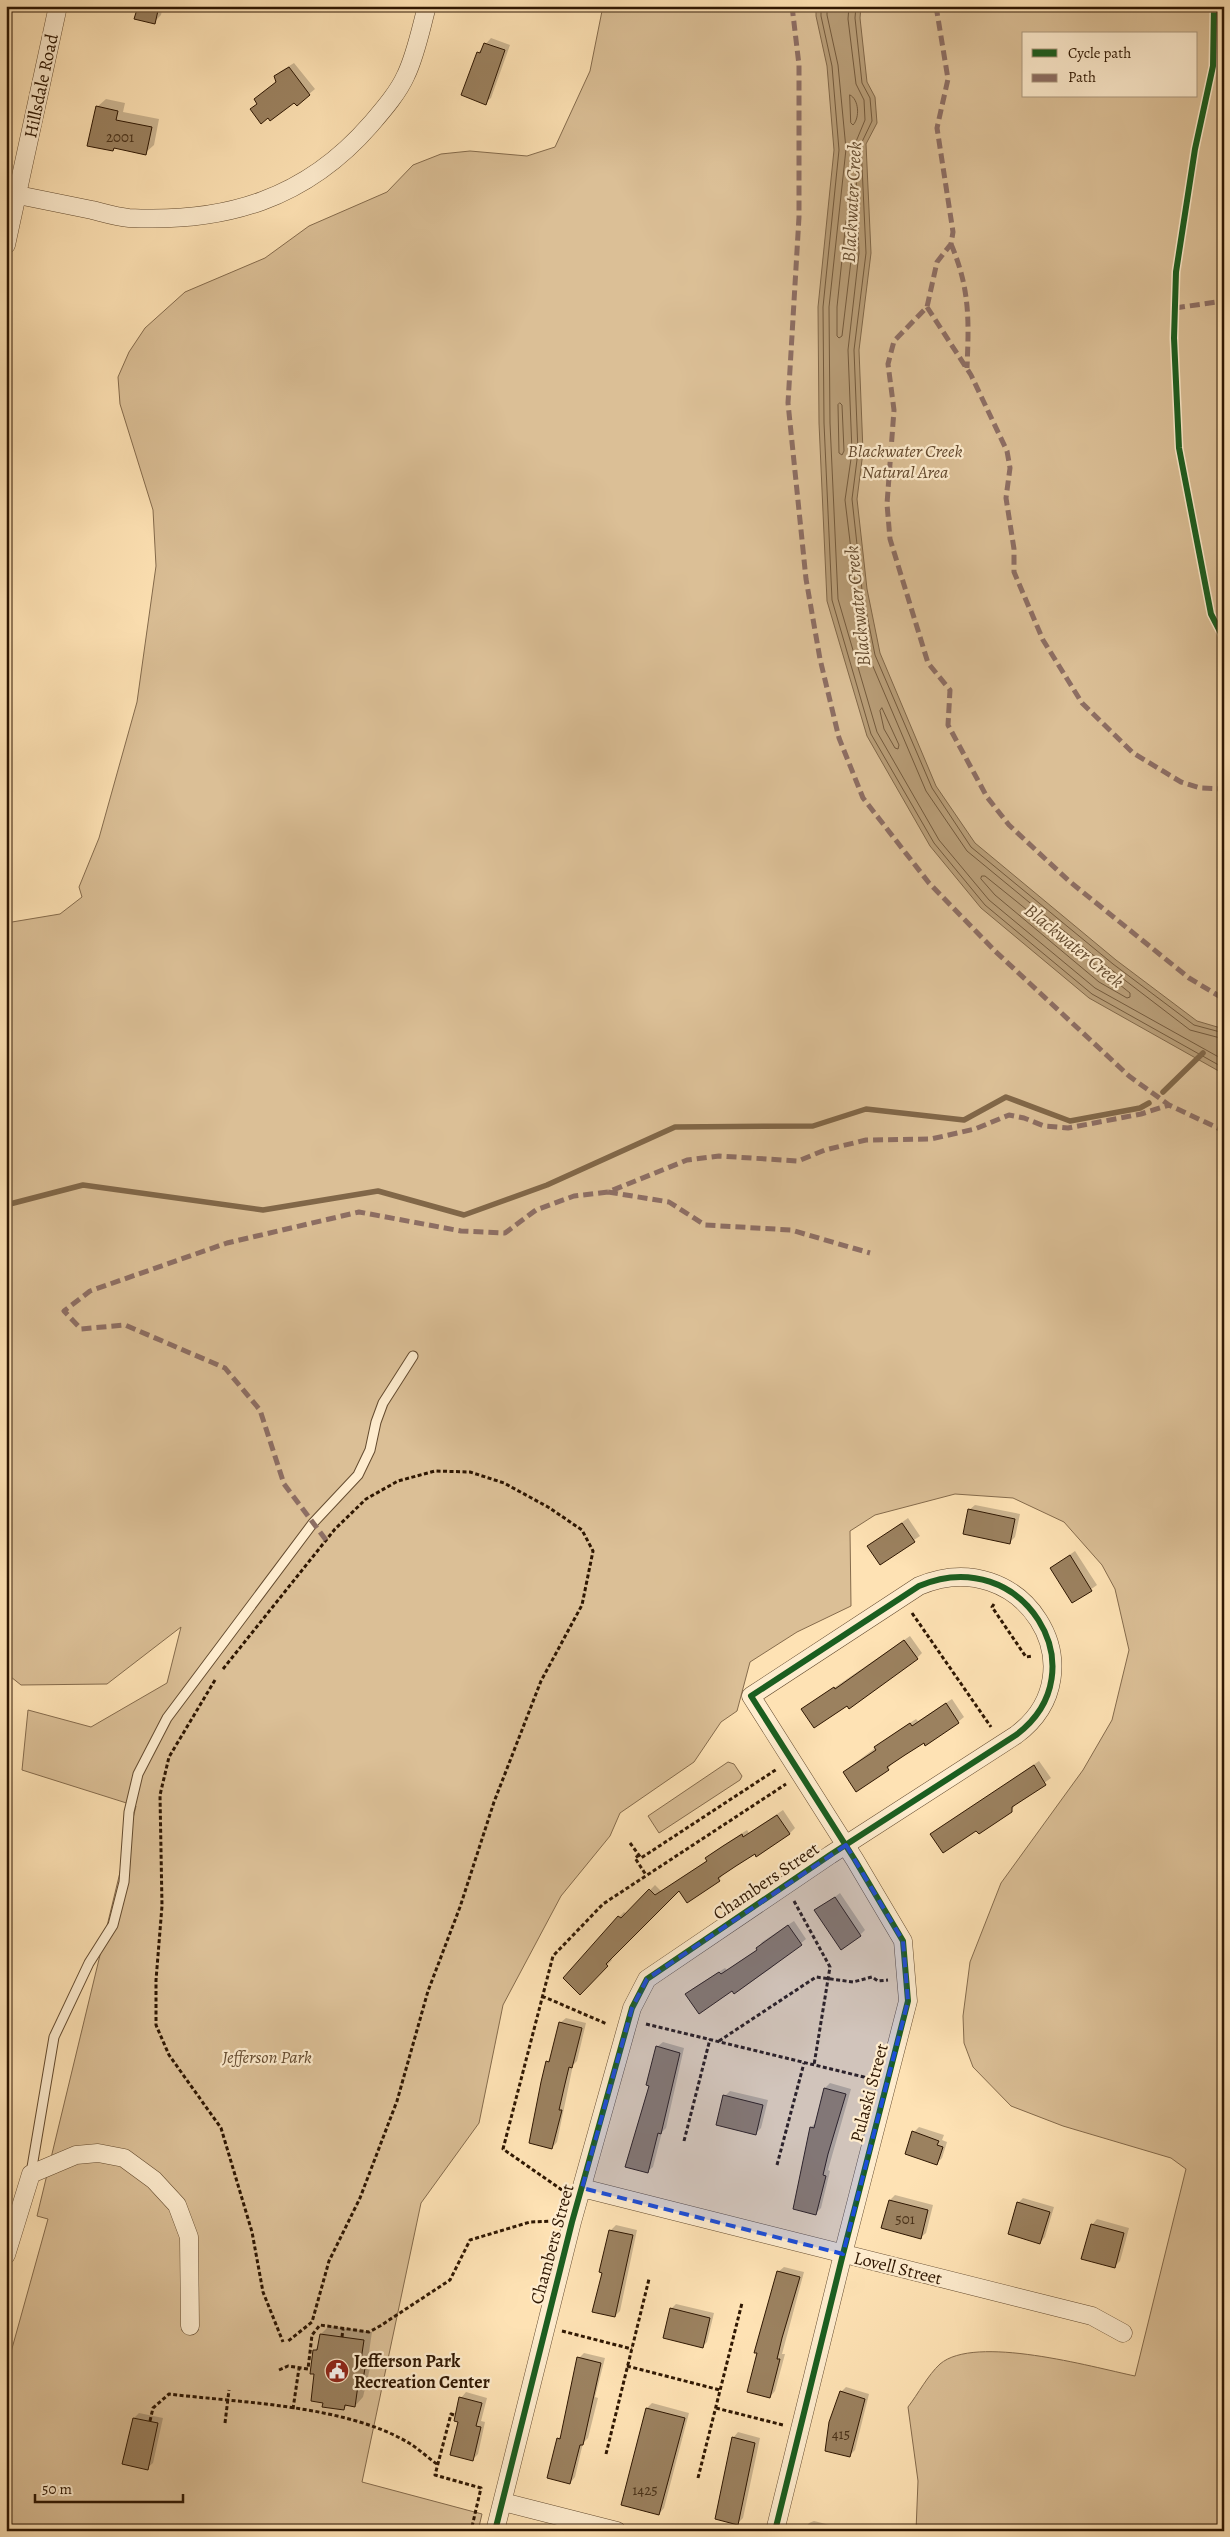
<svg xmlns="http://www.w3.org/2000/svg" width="1230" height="2537" font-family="Alegreya,serif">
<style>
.green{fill:#dbbf96;stroke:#856b4c;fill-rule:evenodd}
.water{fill:#b89d77;stroke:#816748}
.shadow{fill:#0003}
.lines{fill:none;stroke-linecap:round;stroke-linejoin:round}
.shore{stroke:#745a3c;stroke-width:1}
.stream{stroke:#816748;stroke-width:5.5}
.building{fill:#9b815f;stroke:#2f1702}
.lane-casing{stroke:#634a2e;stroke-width:11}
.street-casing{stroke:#634a2e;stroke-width:19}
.path{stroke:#2f1702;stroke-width:3;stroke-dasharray:4 2.5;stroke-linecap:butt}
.lane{stroke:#feecce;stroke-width:9}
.street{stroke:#feecce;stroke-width:18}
.quiet{stroke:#8d6e63;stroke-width:5;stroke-dasharray:10 5;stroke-linecap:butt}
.cycleway-casing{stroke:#feecce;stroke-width:9}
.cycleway{stroke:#1b5e20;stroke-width:6}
.marked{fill:#1d4ed8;fill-opacity:0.2;stroke:#1d4ed8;stroke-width:4;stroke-dasharray:10 6;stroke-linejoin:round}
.labels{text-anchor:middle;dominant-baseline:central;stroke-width:4.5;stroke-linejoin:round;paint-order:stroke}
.number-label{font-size:15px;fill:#4a3219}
.street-label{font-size:18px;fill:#2f1702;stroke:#feecce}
.park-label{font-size:18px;font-style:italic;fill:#63492e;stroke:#feecce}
.poi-label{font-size:18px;font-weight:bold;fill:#2f1702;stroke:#feecce;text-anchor:start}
.water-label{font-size:19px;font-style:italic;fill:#664d31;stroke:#feecce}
</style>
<rect width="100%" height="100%" fill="#fee2b4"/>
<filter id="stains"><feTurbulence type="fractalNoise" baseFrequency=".004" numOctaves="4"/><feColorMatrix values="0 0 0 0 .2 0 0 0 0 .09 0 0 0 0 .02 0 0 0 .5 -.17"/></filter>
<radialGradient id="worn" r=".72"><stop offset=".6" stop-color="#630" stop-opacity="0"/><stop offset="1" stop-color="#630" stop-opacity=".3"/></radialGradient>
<path class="green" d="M 603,6 L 1224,6 L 1224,2531 L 916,2531 L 918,2481 L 908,2407 C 918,2394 928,2375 940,2364 C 975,2334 1092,2367 1135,2376 L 1186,2169 L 1171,2158 L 1063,2126 L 1011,2106 L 973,2067 L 964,2043 L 963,2016 L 970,1962 L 1001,1883 L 1083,1770 L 1112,1720 L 1129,1650 L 1115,1589 L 1102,1565 L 1064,1522 L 1013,1498 L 955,1494 L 875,1515 L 850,1531 L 851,1606 L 797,1632 L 750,1662 L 737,1711 L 721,1722 L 694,1762 L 620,1813 L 610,1836 L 561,1896 L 503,2005 L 479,2123 L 421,2203 L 362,2482 L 482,2514 L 478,2531 L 6,2531 L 6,2370 L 48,2219 L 37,2216 L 136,1806 L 22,1770 L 28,1710 L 91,1727 L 167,1683 L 181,1627 L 107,1684 L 21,1685 L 6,1673 L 6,923 L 60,914 L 82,897 L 79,887 L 99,838 L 137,702 L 156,566 L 153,510 L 120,404 L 118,377 L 129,352 L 145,328 L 185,292 L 265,258 L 309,226 L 387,192 L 413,165 L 441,154 L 470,151 L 527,156 L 555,147 L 590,71 ZM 1024,34 L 1196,34 L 1196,96 L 1024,96 Z
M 728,1762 L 734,1764 L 742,1776 L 740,1780 L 659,1833 L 648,1816 Z"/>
<path class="water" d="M 816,6 L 861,6 L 860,18 L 867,82 L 875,97 L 877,123 L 866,144 L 871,253 L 859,350 L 863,452 L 857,499 L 867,589 L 880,653 L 936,786 L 975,843 L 1116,960 L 1197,1021 L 1224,1029 L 1224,1074 L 1089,998 L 981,908 L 930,846 L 867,736 L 827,601 L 819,423 L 818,307 L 834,150 L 827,66 L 816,16 Z"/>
<path class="shadow" d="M 134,6 L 163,6 L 161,15 L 154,22 L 139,8 Z
M 486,6 L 508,6 L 504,11 Z
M 491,38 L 510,45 L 491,98 L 485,103 L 478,53 Z
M 294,63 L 315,89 L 309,94 L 295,101 L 258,103 L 255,99 L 277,81 L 275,77 L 281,71 Z
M 106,99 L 125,103 L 123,112 L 159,119 L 154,145 L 145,153 L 116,147 L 113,150 L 97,107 Z
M 975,1505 L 1020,1514 L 1015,1537 L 1010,1542 L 969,1510 Z
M 908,1518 L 920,1536 L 880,1563 L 869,1546 Z
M 1075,1551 L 1097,1585 L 1073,1602 L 1051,1568 Z
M 910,1636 L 922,1653 L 917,1658 L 847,1704 L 803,1709 Z
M 952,1699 L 964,1717 L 958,1722 L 893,1762 L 888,1769 L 856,1790 L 844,1772 L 850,1767 L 899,1730 L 916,1719 L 918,1721 Z
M 1039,1761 L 1051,1778 L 1017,1802 L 1011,1811 L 977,1829 L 932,1834 Z
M 783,1810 L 795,1828 L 790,1833 L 724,1873 L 719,1880 L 688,1901 L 680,1889 L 610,1958 L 612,1960 L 580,1993 L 565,1978 L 619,1917 L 624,1912 L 627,1914 L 655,1885 L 661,1891 L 708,1860 L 712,1853 L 730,1841 L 747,1830 L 749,1833 Z
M 840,1893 L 865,1930 L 860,1935 L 816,1911 Z
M 794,1921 L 806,1939 L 770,1969 L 735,1993 L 733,1990 L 692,1989 L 725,1968 L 727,1970 L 746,1957 L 758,1949 L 762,1942 Z
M 566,2018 L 586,2023 L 577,2061 L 573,2065 L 557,2142 L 552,2148 L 547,2062 L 552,2057 L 560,2023 Z
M 663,2042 L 684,2048 L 666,2128 L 662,2132 L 653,2167 L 647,2172 L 651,2085 L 657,2047 Z
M 830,2083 L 851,2089 L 828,2170 L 830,2171 L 821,2208 L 816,2213 L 811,2127 L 816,2123 L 825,2088 Z
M 730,2091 L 768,2100 L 761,2128 L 755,2134 L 725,2096 Z
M 919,2127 L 944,2135 L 942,2140 L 947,2142 L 942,2158 L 937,2163 L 914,2132 Z
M 895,2195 L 933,2205 L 926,2233 L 920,2238 L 890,2200 Z
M 1023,2198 L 1054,2207 L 1045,2237 L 1040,2243 L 1018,2203 Z
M 1097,2219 L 1129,2228 L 1120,2261 L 1114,2267 L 1092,2225 Z
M 616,2225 L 637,2230 L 620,2311 L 615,2316 L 603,2272 L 610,2231 Z
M 784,2267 L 804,2272 L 782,2354 L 785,2354 L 775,2391 L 770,2397 L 778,2272 Z
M 676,2304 L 714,2313 L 707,2342 L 702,2347 L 671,2309 Z
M 329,2326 L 372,2332 L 368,2359 L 372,2360 L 363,2397 L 355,2406 L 348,2404 L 343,2409 L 316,2373 L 315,2350 L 319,2346 L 321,2334 Z
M 584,2353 L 605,2358 L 595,2397 L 598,2398 L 588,2438 L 583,2443 L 575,2477 L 570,2483 L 558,2439 L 562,2435 L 579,2358 Z
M 846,2387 L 869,2394 L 855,2450 L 849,2456 L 841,2392 Z
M 466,2392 L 487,2398 L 481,2421 L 485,2422 L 478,2454 L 473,2459 L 459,2421 L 461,2398 Z
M 652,2403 L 689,2413 L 664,2508 L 659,2514 L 647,2408 Z
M 139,2413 L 163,2418 L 153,2463 L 147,2468 L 134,2418 Z
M 738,2432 L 760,2438 L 743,2518 L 738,2523 L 733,2438 Z
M 814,2521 L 834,2526 L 833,2531 L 803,2531 L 809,2523 Z"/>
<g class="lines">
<path class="shore" d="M 821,6 L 821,16 L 832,66 L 839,150 L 823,307 L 824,423 L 832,600 L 871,734 L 934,843 L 985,905 L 1092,994 L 1224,1068
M 827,6 L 827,15 L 838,65 L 846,149 L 829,307 L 830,423 L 838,599 L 877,732 L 939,840 L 989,900 L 1095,988 L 1224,1060
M 849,6 L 848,19 L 856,84 L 864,100 L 865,120 L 855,144 L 859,253 L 848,350 L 852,452 L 845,500 L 856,591 L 869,657 L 926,791 L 967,851 L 1109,968 L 1190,1030 L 1224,1039
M 856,6 L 855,18 L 862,83 L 870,98 L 872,121 L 861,144 L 866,253 L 854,350 L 858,452 L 852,499 L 862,590 L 875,655 L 932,788 L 971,847 L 1113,964 L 1194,1025 L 1224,1033
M 850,95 C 859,99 860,118 853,125 L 851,123 Z
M 849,218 L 852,252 L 842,336 L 839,338 L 837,336 L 837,307 L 846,221 Z
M 840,403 L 842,405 L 844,451 L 842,455 L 839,453 L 838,405 Z
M 882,708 L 899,745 L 898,749 L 895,748 L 884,729 L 880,711 Z
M 982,876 L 985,876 L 1130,993 L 1130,997 L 1127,998 L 1099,982 L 995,895 L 981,879 Z"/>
<path class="stream" d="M 1163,1092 L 1203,1053
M 6,1205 L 83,1185 L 263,1210 L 378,1191 L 464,1215 L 547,1185 L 675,1127 L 813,1126 L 866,1109 L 964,1120 L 1006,1097 L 1070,1121 L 1140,1108 L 1149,1103"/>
</g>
<path class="building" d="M 138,6 L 159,6 L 155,24 L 134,19 Z
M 484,43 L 505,50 L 486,105 L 461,95 L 477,52 L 480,53 Z
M 289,67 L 310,95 L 297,106 L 294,103 L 270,121 L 268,118 L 261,124 L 250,109 L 257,104 L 254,99 L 276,82 L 274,76 Z
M 96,106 L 118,111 L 116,120 L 152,127 L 146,155 L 114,148 L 113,151 L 87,146 Z
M 968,1509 L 1015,1519 L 1010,1544 L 963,1534 Z
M 902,1523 L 915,1542 L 880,1565 L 867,1546 Z
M 1070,1555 L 1092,1591 L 1072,1603 L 1050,1568 Z
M 904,1640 L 918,1659 L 849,1709 L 847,1706 L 814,1728 L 801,1709 L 834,1687 L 835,1689 Z
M 946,1703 L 959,1723 L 925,1746 L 924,1743 L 905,1755 L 887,1767 L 889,1770 L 856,1792 L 843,1772 L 876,1750 L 874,1747 L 910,1723 L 912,1726 Z
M 1034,1765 L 1046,1785 L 1012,1807 L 1012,1812 L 979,1834 L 976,1831 L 943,1853 L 930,1834 Z
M 777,1815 L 790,1834 L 756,1857 L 755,1854 L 736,1866 L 718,1878 L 720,1881 L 687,1903 L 679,1891 L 606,1964 L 608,1966 L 580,1995 L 563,1978 L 618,1916 L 621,1918 L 649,1889 L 655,1895 L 707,1861 L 705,1858 L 723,1846 L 742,1834 L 743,1837 Z
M 835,1897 L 861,1936 L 841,1950 L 814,1910 Z
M 788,1925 L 802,1945 L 734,1994 L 732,1991 L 699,2014 L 685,1994 L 719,1972 L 721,1974 L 757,1950 L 756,1948 Z
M 559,2022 L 582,2028 L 572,2068 L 569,2067 L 564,2088 L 559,2110 L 562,2110 L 552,2149 L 529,2143 L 541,2082 L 546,2061 L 549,2062 Z
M 656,2046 L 680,2053 L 661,2134 L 658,2133 L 648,2173 L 625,2167 L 649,2086 L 646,2085 Z
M 824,2088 L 846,2094 L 828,2154 L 823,2175 L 826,2176 L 816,2215 L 793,2209 L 810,2127 L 814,2128 Z
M 723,2095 L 763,2105 L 756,2135 L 716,2125 Z
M 912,2131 L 939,2141 L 937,2145 L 943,2147 L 937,2165 L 905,2154 Z
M 889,2200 L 928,2210 L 921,2239 L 881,2228 Z
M 1017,2202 L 1050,2212 L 1040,2244 L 1008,2234 Z
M 1091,2224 L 1124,2233 L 1115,2268 L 1081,2259 Z
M 609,2230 L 633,2235 L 615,2317 L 592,2312 L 602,2273 L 599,2272 Z
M 777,2271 L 800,2277 L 782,2338 L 777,2359 L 780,2359 L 770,2398 L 747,2392 L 757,2353 L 754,2353 Z
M 670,2308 L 710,2318 L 703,2348 L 663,2338 Z
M 320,2334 L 364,2340 L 360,2367 L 365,2368 L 362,2386 L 358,2385 L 355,2407 L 345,2405 L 344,2410 L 322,2407 L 323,2403 L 311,2401 L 314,2374 L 310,2374 L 313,2350 L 317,2350 Z
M 577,2357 L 601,2363 L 583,2445 L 580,2445 L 570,2484 L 547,2478 L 557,2438 L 560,2439 Z
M 840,2391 L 865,2399 L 850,2457 L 825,2451 L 829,2422 Z
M 459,2397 L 482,2403 L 476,2426 L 481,2427 L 473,2461 L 450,2455 L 458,2422 L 454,2421 Z
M 646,2408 L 685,2418 L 659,2515 L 621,2505 Z
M 133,2418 L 158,2423 L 148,2470 L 122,2464 Z
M 732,2437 L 755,2443 L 738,2525 L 715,2519 Z"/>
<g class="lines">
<g class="lane-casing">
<path id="lane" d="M 31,2173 L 54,2037 L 89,1963 L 113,1925 L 124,1882 L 129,1812 L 138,1774 L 167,1718 L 313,1523 L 358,1475 L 370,1450 L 376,1422 L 383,1403 L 413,1356"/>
</g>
<g class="street-casing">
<path id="street" d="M 18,195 C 42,200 67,205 92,210 C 104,213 117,217 129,218 C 226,223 306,199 371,124 C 383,110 398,93 406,75 C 416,54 421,28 427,6
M 6,245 L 58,6
M 582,2188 L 1092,2316 L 1123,2333
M 6,2255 L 31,2174 L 76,2155 L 98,2153 L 124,2158 L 154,2180 L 177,2205 L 189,2237 L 190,2326
M 503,2502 L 617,2531
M 495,2531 L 572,2222 L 632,2008 L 647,1979 L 830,1855 L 1016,1735 C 1102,1671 1022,1542 919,1586 L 751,1696 L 855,1860 L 903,1941 L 908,2001 L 843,2254 L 775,2531"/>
</g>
<path class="path" d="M 994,1604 L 992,1607 L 1026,1657 L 1033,1656
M 912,1613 L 991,1727
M 223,1669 L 335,1529 L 366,1499 L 398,1481 L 435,1471 L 470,1472 L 504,1483 L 548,1507 L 582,1530 L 593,1551 L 582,1605 L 541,1681 L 494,1802 L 460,1907 L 428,1991 L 397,2101 L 360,2198 L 329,2261 L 312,2322 L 287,2342
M 215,1680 L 169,1757 L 160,1795 L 162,1906 L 156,1980 L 156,2025 L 169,2055 L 221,2128 L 252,2232 L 263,2292 L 283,2342
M 630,1843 L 641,1858 L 777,1769
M 639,1855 L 635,1858 L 646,1875
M 794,1901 L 830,1967 L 814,2065
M 542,1996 L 607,2024
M 646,2024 L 864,2077 L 869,2082
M 719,2041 L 816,1977 L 853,1982 L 872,1977 L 878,1981 L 888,1980
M 684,2141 L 710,2039
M 777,2165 L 804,2063
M 562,2190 L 503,2149 L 553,1956 L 603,1904 L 786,1784
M 562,2331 L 632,2349
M 342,2337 L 343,2329
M 627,2366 L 720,2390
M 279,2370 L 288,2366 L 308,2369 L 312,2335 L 320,2325 L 369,2332 L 380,2326 L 450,2280 L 470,2240 L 530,2222 L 555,2221
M 716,2408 L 783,2425
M 293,2409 L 299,2368
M 454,2415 L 451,2414 L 435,2475 L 481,2488 L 471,2531
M 150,2421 L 153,2408 L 169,2394 C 243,2403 345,2405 409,2443 C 419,2449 428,2458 437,2464
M 225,2423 L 229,2390
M 606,2454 L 649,2279
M 698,2478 L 742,2303"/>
<use href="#lane" class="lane"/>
<use href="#street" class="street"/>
<path class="quiet" d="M 792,6 L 799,65 L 799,217 L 788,403 L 806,579 L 820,659 L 839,738 L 863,798 L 929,883 L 995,951 L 1129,1076 L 1169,1105 L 1224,1131
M 936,6 L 948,79 L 937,128 L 953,232 L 951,244 L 937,262 L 927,307 L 894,341 L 888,364 L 894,410 L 887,504 L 890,539 L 928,663 L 950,690 L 948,725 L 987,797 L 1009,825 L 1069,881 L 1189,978 L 1224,999
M 951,244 C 970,289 969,320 967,368
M 927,307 L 971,375 L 1007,451 L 1010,468 L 1006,498 L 1014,549 L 1014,572 L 1043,640 L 1082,703 L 1133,753 L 1181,782 L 1200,788 L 1224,789
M 1175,308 L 1224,301
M 608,1192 L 669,1202 L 705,1225 L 791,1230 L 870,1253
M 326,1540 L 284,1484 L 260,1410 L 225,1368 L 125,1325 L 81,1329 L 64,1311 L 90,1291 L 227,1243 L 359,1212 L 461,1231 L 505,1233 L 536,1210 L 574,1196 L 608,1192 L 687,1160 L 719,1156 L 798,1161 L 825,1150 L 866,1140 L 931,1139 L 975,1129 L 1009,1115 L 1024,1118 L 1044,1126 L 1068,1128 L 1141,1114 L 1169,1105"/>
<g class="cycleway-casing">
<path id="cycleway" d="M 1214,6 L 1213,66 L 1195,149 L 1176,272 L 1174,338 L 1179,448 L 1211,614 L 1224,639
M 495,2531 L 572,2222 L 632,2008 L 647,1979 L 830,1855 L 1016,1735 C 1102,1671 1022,1542 919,1586 L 751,1696 L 855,1860 L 903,1941 L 908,2001 L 843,2254 L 775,2531"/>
</g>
<use href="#cycleway" class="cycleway"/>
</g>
<path class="marked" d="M 846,1845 L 903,1941 L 908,2001 L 843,2254 L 582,2188 L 632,2008 L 647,1979 Z"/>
<defs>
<g id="civic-disc" transform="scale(1.25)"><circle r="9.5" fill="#8f2418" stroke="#feecce"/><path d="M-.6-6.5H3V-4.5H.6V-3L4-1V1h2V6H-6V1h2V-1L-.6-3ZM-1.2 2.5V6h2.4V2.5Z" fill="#fff"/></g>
</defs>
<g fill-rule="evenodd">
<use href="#civic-disc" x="337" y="2371"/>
</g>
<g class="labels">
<g class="number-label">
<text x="120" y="137">2001</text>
<text x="905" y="2219">501</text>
<text x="841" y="2434">415</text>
<text x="645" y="2490">1425</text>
</g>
<g class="street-label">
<text transform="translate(41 86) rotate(-78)">Hillsdale Road</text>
<text transform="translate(766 1881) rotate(-34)">Chambers Street</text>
<text transform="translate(869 2093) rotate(-75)">Pulaski Street</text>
<text transform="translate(552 2244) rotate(-75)">Chambers Street</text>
<text transform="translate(898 2268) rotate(14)">Lovell Street</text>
</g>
<g class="park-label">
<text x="905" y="451">Blackwater Creek<tspan x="905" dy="21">Natural Area</tspan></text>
<text x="267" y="2057">Jefferson Park</text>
</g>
<g class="poi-label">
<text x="354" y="2361">Jefferson Park<tspan x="354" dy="21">Recreation Center</tspan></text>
</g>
<g class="water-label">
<text transform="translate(852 202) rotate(-87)">Blackwater Creek</text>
<text transform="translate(858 606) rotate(-96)">Blackwater Creek</text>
<text transform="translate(1074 946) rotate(39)">Blackwater Creek</text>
</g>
</g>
<rect width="1230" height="2537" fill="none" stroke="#fee2b4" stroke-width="25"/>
<rect x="8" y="8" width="1215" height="2522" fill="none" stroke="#2f1702" stroke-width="2.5"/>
<rect x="12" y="12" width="1205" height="2512" fill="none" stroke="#2f1702"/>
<rect x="1022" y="32" width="175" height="65" fill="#feecce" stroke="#ab977c"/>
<rect x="1032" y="49" width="25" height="8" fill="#1b5e20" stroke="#ab977c"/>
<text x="1068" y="58" font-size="15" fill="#2f1702">Cycle path</text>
<rect x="1032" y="74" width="25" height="8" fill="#8d6e63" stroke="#ab977c"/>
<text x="1068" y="82" font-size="15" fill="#2f1702">Path</text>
<path d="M35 2494v8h148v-8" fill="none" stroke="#2f1702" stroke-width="2.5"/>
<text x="42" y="2494" font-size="15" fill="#2f1702" stroke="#feecce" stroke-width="4" paint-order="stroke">50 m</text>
<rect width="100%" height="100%" filter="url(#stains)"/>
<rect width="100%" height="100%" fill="url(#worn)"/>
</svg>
